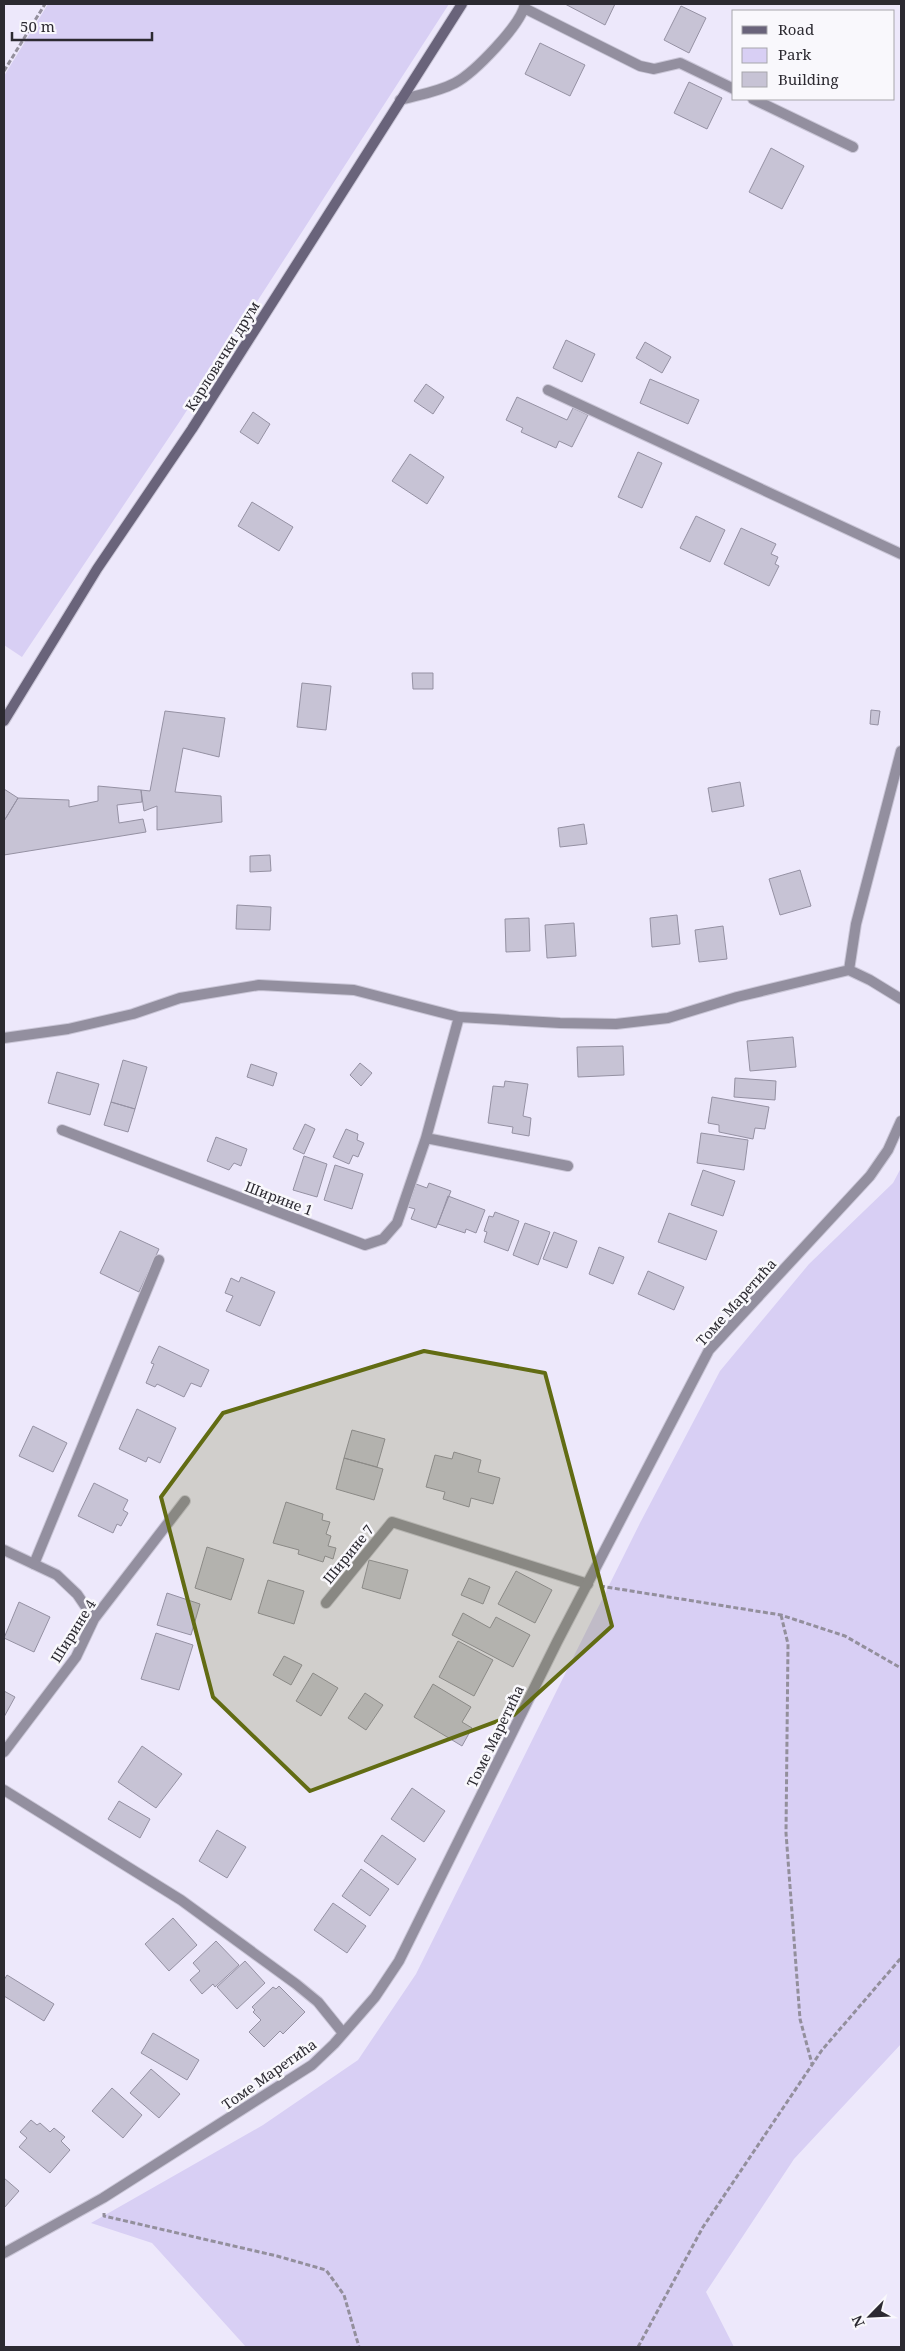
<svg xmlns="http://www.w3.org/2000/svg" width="905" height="2351" font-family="'Noto Serif',serif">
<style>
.green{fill:#d8cff4}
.building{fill:#c7c3d5;stroke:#9591a3}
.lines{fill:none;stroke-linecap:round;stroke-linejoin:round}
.lane-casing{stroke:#cac6d7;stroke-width:12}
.street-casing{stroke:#cac6d7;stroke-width:12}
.secondary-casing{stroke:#cac6d7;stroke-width:12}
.path{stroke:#938f9c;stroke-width:3;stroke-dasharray:5 2.5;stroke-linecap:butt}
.lane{stroke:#938f9f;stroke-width:10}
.street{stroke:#938f9f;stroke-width:10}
.secondary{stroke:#69637a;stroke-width:10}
.marked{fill:#626c13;fill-opacity:0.2;stroke:#626c13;stroke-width:4;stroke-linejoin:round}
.labels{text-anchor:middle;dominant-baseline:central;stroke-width:5;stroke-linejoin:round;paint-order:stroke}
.street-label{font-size:14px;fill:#2c2a31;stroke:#f9f8fc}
</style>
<rect width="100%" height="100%" fill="#ede8fb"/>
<path class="green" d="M 48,4 L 449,4 L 180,421 L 22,657 L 4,645 L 4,76 Z
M 901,1168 L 901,2044 L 794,2159 L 706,2292 L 734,2347 L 246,2347 L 152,2243 L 91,2223 L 263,2125 L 358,2060 L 416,1974 L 640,1523 L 720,1371 L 809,1264 L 893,1183 Z"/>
<path class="building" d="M 565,4 L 615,4 L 605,25 Z
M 681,6 L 706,18 L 689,53 L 664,40 Z
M 540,43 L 585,65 L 570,96 L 525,74 Z
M 689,82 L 722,98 L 707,129 L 674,113 Z
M 771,148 L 804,166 L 782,209 L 749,192 Z
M 566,340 L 595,354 L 582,382 L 553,368 Z
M 645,342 L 671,357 L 662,373 L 636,358 Z
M 650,379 L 699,400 L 688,424 L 640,403 Z
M 426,384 L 444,397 L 433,414 L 414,401 Z
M 517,397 L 567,420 L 573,408 L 588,415 L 572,447 L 559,441 L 556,448 L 521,432 L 523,428 L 506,420 Z
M 253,412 L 270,424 L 258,444 L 240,432 Z
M 638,452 L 662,463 L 642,508 L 618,497 Z
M 410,454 L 444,477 L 427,504 L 392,481 Z
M 252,502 L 293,527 L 279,551 L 238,526 Z
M 696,516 L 725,530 L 710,562 L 680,548 Z
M 741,528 L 776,544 L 771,554 L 778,557 L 775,564 L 779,566 L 769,586 L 724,564 Z
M 412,673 L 433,673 L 433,689 L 413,689 Z
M 302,683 L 331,686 L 326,730 L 297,727 Z
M 871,710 L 880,711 L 878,725 L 870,724 Z
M 165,711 L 225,718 L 219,757 L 183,748 L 175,792 L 221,796 L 222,822 L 157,830 L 157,806 L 144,811 L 141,790 L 150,791 Z
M 740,782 L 744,806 L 712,812 L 708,788 Z
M 98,786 L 141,790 L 142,802 L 117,805 L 119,823 L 143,819 L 146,832 L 4,855 L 4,821 L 18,798 L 69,800 L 69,807 L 98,801 Z
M 4,789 L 18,798 L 4,821 Z
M 584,824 L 587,844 L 560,847 L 558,828 Z
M 270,855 L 271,871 L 250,872 L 250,856 Z
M 800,870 L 811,906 L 780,915 L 769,879 Z
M 237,905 L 271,907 L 270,930 L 236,929 Z
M 677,915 L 680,944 L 652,947 L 650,918 Z
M 529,918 L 530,951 L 506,952 L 505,919 Z
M 574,923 L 576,956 L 547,958 L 545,925 Z
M 723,926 L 727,959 L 699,962 L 695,930 Z
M 793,1037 L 796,1067 L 750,1071 L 747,1041 Z
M 623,1046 L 624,1075 L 578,1077 L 577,1047 Z
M 123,1060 L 147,1067 L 135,1109 L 111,1102 Z
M 360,1063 L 372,1073 L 361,1086 L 350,1075 Z
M 251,1064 L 277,1073 L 273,1086 L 247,1077 Z
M 57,1072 L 99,1084 L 90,1115 L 48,1103 Z
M 735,1078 L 776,1081 L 775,1100 L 734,1097 Z
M 505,1081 L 528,1084 L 523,1116 L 531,1118 L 529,1136 L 512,1133 L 513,1127 L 488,1123 L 493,1086 L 504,1087 Z
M 712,1097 L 769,1107 L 765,1129 L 755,1128 L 753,1139 L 719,1132 L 719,1125 L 708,1123 Z
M 111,1102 L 135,1109 L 128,1132 L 104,1125 Z
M 305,1124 L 315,1129 L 304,1154 L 293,1149 Z
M 346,1129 L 358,1134 L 357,1140 L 364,1143 L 358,1157 L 353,1155 L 349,1164 L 333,1157 Z
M 701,1133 L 748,1140 L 744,1170 L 697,1163 Z
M 216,1137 L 247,1149 L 241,1166 L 234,1163 L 229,1170 L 207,1161 Z
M 304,1156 L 327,1164 L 317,1197 L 293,1190 Z
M 335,1165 L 363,1174 L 352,1209 L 324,1200 Z
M 703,1170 L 735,1181 L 723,1216 L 691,1205 Z
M 429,1183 L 451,1191 L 436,1228 L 411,1219 L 415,1209 L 408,1207 L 416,1184 L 427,1188 Z
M 448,1196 L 485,1210 L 476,1233 L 466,1229 L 465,1233 L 438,1224 Z
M 495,1212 L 519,1221 L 508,1251 L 484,1242 L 487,1232 L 484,1231 L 489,1216 L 493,1217 Z
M 669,1213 L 717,1231 L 706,1260 L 658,1242 Z
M 525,1223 L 550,1232 L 538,1265 L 513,1255 Z
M 120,1231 L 159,1249 L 139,1292 L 100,1273 Z
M 554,1232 L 577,1241 L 567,1268 L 543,1259 Z
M 599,1247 L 624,1257 L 613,1284 L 589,1274 Z
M 648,1271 L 684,1287 L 674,1310 L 638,1294 Z
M 241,1277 L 275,1292 L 260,1326 L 226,1311 L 233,1296 L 225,1293 L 231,1278 L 239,1282 Z
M 159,1346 L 209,1370 L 201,1387 L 191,1383 L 184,1397 L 157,1384 L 155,1387 L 146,1383 L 154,1364 L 151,1363 Z
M 137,1409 L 176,1428 L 160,1463 L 148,1457 L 146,1462 L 119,1449 Z
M 33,1426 L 67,1443 L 53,1472 L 19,1456 Z
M 352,1430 L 385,1439 L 377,1467 L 344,1458 Z
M 454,1452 L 481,1460 L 478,1472 L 500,1478 L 493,1504 L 471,1498 L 469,1507 L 443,1499 L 445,1492 L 426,1487 L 435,1455 L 452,1459 Z
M 344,1458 L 383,1469 L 374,1500 L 336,1489 Z
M 94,1483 L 128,1500 L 123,1510 L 128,1513 L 121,1526 L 117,1524 L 113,1533 L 78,1516 Z
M 286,1502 L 323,1514 L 322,1520 L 330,1522 L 326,1534 L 331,1536 L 328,1546 L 336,1548 L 333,1559 L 325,1556 L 323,1562 L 298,1554 L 299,1550 L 273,1543 Z
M 207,1547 L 244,1559 L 231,1600 L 195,1588 Z
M 369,1560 L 408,1570 L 400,1599 L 362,1588 Z
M 516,1571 L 552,1590 L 535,1623 L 498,1604 Z
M 469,1578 L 490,1587 L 483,1604 L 461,1595 Z
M 268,1580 L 304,1591 L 294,1624 L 258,1613 Z
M 167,1593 L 200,1604 L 191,1635 L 157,1625 Z
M 19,1602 L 50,1617 L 34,1652 L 4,1638 Z
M 463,1613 L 490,1628 L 496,1617 L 530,1635 L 513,1667 L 452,1635 Z
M 156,1633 L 193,1645 L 179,1690 L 141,1679 Z
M 458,1641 L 493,1660 L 474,1696 L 439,1677 Z
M 284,1656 L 302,1665 L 291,1685 L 273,1675 Z
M 313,1673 L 338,1688 L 321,1716 L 296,1701 Z
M 433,1684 L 471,1707 L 462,1722 L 472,1728 L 462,1746 L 414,1717 Z
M 4,1691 L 15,1697 L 4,1717 Z
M 365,1693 L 383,1705 L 366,1730 L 348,1718 Z
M 142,1746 L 182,1774 L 156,1808 L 118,1782 Z
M 412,1788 L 445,1811 L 424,1842 L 391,1819 Z
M 119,1801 L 150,1819 L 140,1838 L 108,1819 Z
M 217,1830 L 246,1847 L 227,1878 L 199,1861 Z
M 382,1835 L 416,1859 L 398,1885 L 364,1861 Z
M 361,1869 L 389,1889 L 370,1916 L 342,1896 Z
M 333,1903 L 366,1926 L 347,1953 L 314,1930 Z
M 173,1918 L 197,1945 L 169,1971 L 145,1944 Z
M 216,1941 L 239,1965 L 215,1987 L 213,1984 L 202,1994 L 190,1980 L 200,1971 L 193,1963 Z
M 245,1961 L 265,1983 L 237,2009 L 217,1987 Z
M 7,1975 L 54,2004 L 44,2021 L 4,1996 L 4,1980 Z
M 279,1986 L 305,2012 L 283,2034 L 280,2031 L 264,2047 L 249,2032 L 261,2020 L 253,2012 L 255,2010 L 252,2007 L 273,1987 L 276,1989 Z
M 153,2033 L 199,2060 L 187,2080 L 141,2053 Z
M 151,2069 L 180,2094 L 159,2118 L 130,2093 Z
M 112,2088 L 142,2115 L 123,2138 L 92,2111 Z
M 31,2120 L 37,2125 L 40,2123 L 50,2132 L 54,2128 L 65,2137 L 61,2141 L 70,2150 L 50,2173 L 19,2147 L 27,2138 L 20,2132 Z
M 4,2178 L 19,2191 L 4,2208 Z"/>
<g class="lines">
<g class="lane-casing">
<path id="lane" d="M 524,8 L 640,66 L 654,69 L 680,63 L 734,89
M 753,99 L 853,147
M 400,100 C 418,95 438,92 455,83 C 474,73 521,25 525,4
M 548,390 L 901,554
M 34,1564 L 159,1260
M 326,1603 L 392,1522 L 588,1584"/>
</g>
<g class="street-casing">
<path id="street" d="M 849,970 L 856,924 L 901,751
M 849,970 L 870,980 L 901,999
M 459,1017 L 426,1138 L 568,1166
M 4,1038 L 68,1029 L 133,1014 L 180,998 L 259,985 L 354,990 L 459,1017 L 560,1023 L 616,1024 L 668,1018 L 737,997 L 849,970
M 62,1130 L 365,1245 L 383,1239 L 397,1223 L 426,1138
M 4,1550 L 57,1575 L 77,1594 L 94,1619
M 4,1752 L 76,1657 L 94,1619 L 185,1501
M 4,1790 L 181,1900 L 296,1984 L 318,2002 L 343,2033
M 4,2253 L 103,2198 L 312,2065 L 334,2044 L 375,1997 L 399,1961 L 557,1642 L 709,1350 L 870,1176 L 888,1150 L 901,1121"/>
</g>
<g class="secondary-casing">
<path id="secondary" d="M 4,721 L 97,569 L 192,429 L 462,4"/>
</g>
<path class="path" d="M 4,71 L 45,4
M 600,1586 L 781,1615 L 845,1636 L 901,1668
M 781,1615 L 788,1644 L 786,1833 L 800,2019 L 812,2064
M 104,2213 L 104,2216 L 277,2256 L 326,2270 L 344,2295 L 359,2347
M 638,2347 L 703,2227 L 822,2050 L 901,1958"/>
<use href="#lane" class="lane"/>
<use href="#street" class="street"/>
<use href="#secondary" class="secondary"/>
</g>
<path class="marked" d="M 424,1351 L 545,1373 L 612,1626 L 514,1715 L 310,1791 L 213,1697 L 161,1497 L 223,1413 Z"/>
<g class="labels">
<g class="street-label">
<text transform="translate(222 356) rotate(-58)">Карловачки друм</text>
<text transform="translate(279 1198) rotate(21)">Ширине 1</text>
<text transform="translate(736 1302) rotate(-48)">Томе Маретића</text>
<text transform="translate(348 1554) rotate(-51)">Ширине 7</text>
<text transform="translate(73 1631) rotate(-58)">Ширине 4</text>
<text transform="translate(495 1736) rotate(-64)">Томе Маретића</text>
<text transform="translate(269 2074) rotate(-35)">Томе Маретића</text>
</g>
</g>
<rect width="905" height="2351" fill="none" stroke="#2c2a31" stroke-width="10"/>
<rect x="732" y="10" width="162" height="90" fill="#f9f8fc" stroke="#a7a6ab"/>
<rect x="742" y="26" width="25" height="8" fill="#69637a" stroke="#a7a6ab"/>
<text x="778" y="35" font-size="15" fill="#2c2a31">Road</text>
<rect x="742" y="48" width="25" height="15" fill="#d8cff4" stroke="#a7a6ab"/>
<text x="778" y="60" font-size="15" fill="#2c2a31">Park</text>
<rect x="742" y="72" width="25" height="15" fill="#c7c3d5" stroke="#a7a6ab"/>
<text x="778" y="85" font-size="15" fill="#2c2a31">Building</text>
<g transform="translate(870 2316) rotate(246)" stroke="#f9f8fc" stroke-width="4" paint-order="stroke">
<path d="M0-4L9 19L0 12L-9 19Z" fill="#2c2a31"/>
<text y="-8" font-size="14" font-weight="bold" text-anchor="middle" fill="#2c2a31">N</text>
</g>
<path d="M12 32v8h140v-8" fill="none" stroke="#2c2a31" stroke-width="2.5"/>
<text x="20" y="32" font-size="15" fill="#2c2a31" stroke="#f9f8fc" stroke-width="4" paint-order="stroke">50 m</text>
</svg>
